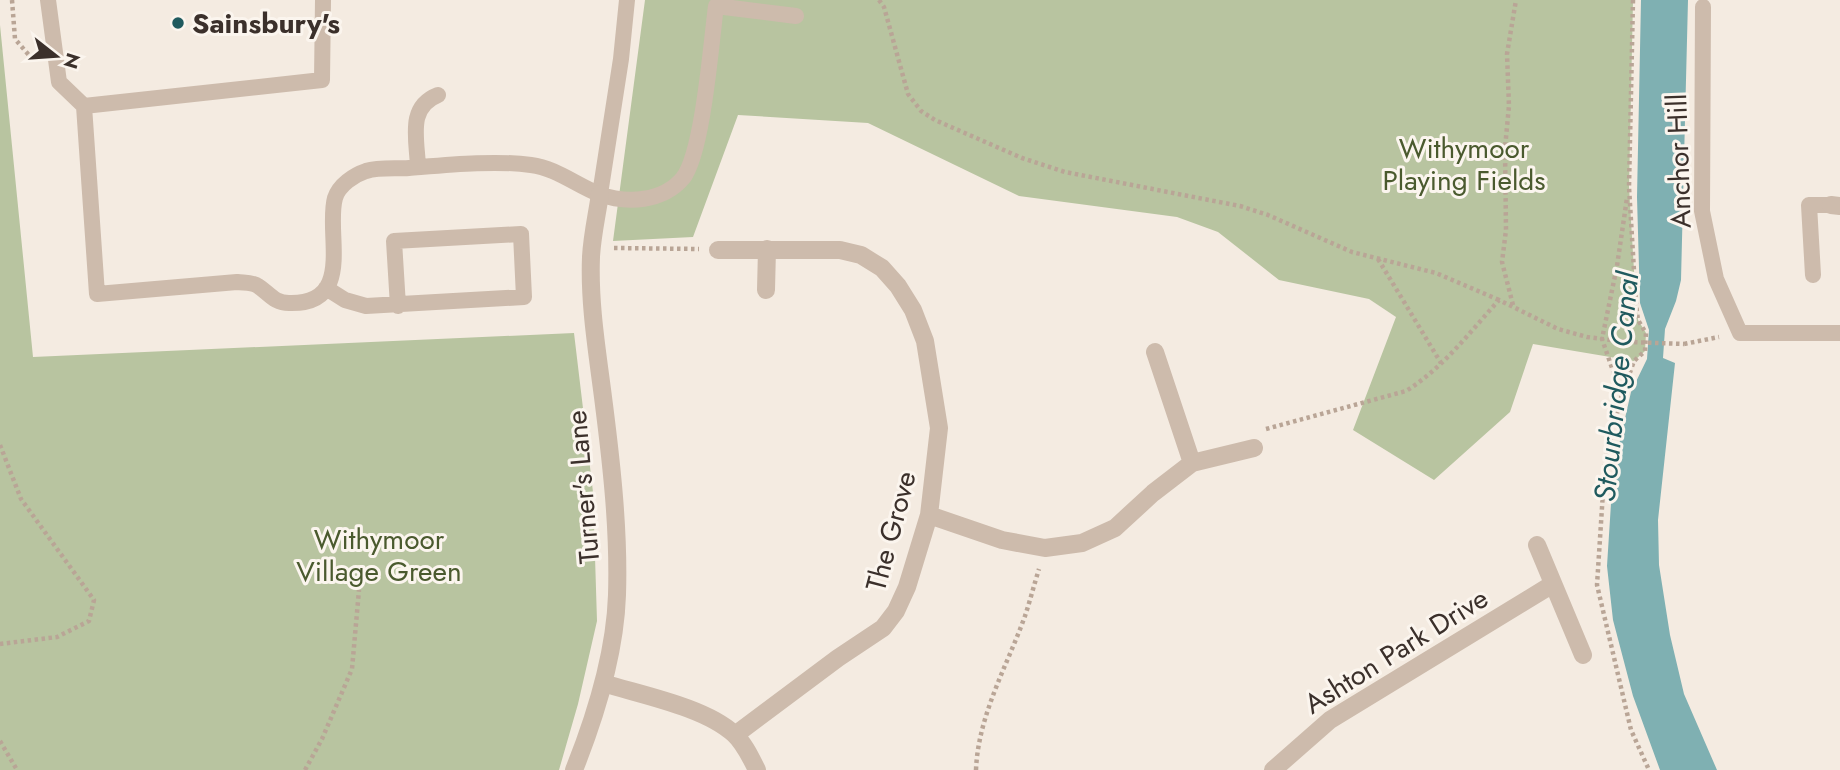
<svg xmlns="http://www.w3.org/2000/svg" width="1840" height="770" font-family="Jost,sans-serif">
<style>
.green{fill:#b8c4a0}
.water{fill:#7fb0b2}
.lines{fill:none;stroke-linecap:round;stroke-linejoin:round}
.path{stroke:#b9a596;stroke-width:4.5;stroke-dasharray:3.5 3.5;stroke-linecap:butt}
.lane{stroke:#cdbbac;stroke-width:16}
.street{stroke:#cdbbac;stroke-width:18}
.path-bridge{stroke:#b9a596;stroke-width:4.5;stroke-dasharray:3.5 3.5;stroke-linecap:butt}
.poi-dot{fill:#1f5a5e;stroke:#fbf5ee;stroke-width:2.5}
.labels{text-anchor:middle;dominant-baseline:central;stroke-width:6;stroke-linejoin:round;paint-order:stroke}
.poi-label{font-size:28px;font-weight:bold;fill:#3b302b;stroke:#fbf5ee;text-anchor:start}
.park-label{font-size:28px;fill:#4a5a2e;stroke:#fbf5ee}
.street-label{font-size:28px;fill:#3b302b;stroke:#fbf5ee}
.water-label{font-size:30px;font-style:italic;fill:#1f5a5e;stroke:#fbf5ee}
</style>
<rect width="100%" height="100%" fill="#f4ebe1"/>
<path class="green" d="M 645,0 L 1633,0 L 1629,187 L 1636,304 L 1638,320 L 1646,333 L 1645,351 L 1634,361 L 1533,344 L 1510,412 L 1434,480 L 1353,430 L 1396,317 L 1369,299 L 1279,280 L 1218,232 L 1177,217 L 1019,196 L 868,123 L 738,115 L 693,237 L 613,241 Z
M 0,25 L 33,357 L 574,333 L 593,492 L 597,621 L 578,704 L 559,770 L 0,770 Z"/>
<path class="water" d="M 1641,0 L 1688,0 L 1681,280 L 1676,301 L 1665,329 L 1663,358 L 1675,363 L 1658,520 L 1659,565 L 1670,635 L 1684,694 L 1717,770 L 1660,770 L 1633,696 L 1613,620 L 1607,566 L 1612,488 L 1616,458 L 1631,392 L 1647,359 L 1649,330 L 1640,303 L 1637,197 Z"/>
<g class="lines">
<path class="path" d="M 12,0 L 15,39 L 34,61
M 879,0 L 884,7 L 908,94 L 921,111 L 935,120 L 1022,158 L 1065,172 L 1240,206 L 1268,215 L 1352,252 L 1436,273 L 1499,300
M 1633,0 L 1629,187 L 1636,304 L 1638,320 L 1646,333 L 1645,351 L 1634,361 L 1621,398 L 1605,461 L 1597,585 L 1631,730 L 1649,770
M 614,248 L 699,249
M 1378,259 L 1441,363
M 1513,305 L 1502,262 L 1506,230 L 1505,148 L 1509,106 L 1507,54 L 1516,0
M 1684,344 L 1719,337
M 1621,394 L 1602,339 L 1617,266 L 1627,198
M 1266,429 L 1406,391 C 1443,368 1470,332 1499,300 L 1558,329 L 1587,337 L 1627,342
M 0,445 L 21,499 L 94,600 L 89,621 L 57,637 L 0,644
M 0,741 L 17,770
M 305,770 L 322,739 L 352,669 L 359,590
M 976,770 C 978,716 1007,666 1025,616 C 1030,601 1034,585 1039,569"/>
<path class="lane" d="M 48,0 L 59,82 L 84,106
M 323,0 L 322,80 L 84,106 L 97,294 L 237,282 C 244,283 253,282 258,286 C 269,293 274,303 289,303 C 356,305 325,233 335,198 C 339,185 354,175 366,171 C 379,167 395,169 409,168 C 446,165 495,160 531,165 C 556,168 576,185 599,194 C 627,204 663,202 683,178 C 703,152 711,44 716,6 L 796,16
M 1703,7 L 1702,211 L 1716,279 L 1740,333 L 1840,333
M 418,167 C 417,139 407,107 438,95
M 600,194 L 621,59 L 627,0
M 1813,275 L 1809,205 L 1831,205
M 326,288 L 345,300 L 366,306 L 524,297 L 521,234 L 394,241 L 398,306"/>
<path class="street" d="M 1831,205 L 1840,206
M 718,250 L 840,250 L 861,255 L 882,268 L 898,286 L 913,310 L 925,341 L 939,428 L 929,515 L 907,587 L 896,611 L 883,628 L 838,658 L 735,735
M 766,290 L 767,249
M 1155,352 L 1192,463
M 929,515 L 1002,540 L 1045,548 L 1082,543 L 1115,528 L 1153,493 L 1192,463 L 1254,448
M 1537,545 L 1583,655
M 603,683 C 641,695 705,707 734,734 C 744,743 751,758 757,770
M 574,770 C 596,715 615,655 617,595 C 619,532 612,468 604,405 C 598,356 589,306 591,257 C 592,236 597,215 600,194
M 1273,770 L 1330,720 L 1553,584"/>
<path class="path-bridge" d="M 1627,342 L 1684,344"/>
</g>
<circle class="poi-dot" cx="178" cy="23" r="7"/>
<g class="labels">
<g class="poi-label">
<text x="192" y="23">Sainsbury's</text>
</g>
<g class="park-label">
<text x="1464" y="148">Withymoor<tspan x="1464" dy="32">Playing Fields</tspan></text>
<text x="379" y="539">Withymoor<tspan x="379" dy="32">Village Green</tspan></text>
</g>
<g class="street-label">
<text transform="translate(1679 161) rotate(-92)">Anchor Hill</text>
<text transform="translate(583 487) rotate(-95)">Turner's Lane</text>
<text transform="translate(891 531) rotate(-75)">The Grove</text>
<text transform="translate(1396 651) rotate(-32)">Ashton Park Drive</text>
</g>
<g class="water-label">
<text transform="translate(1616 387) rotate(-84)">Stourbridge Canal</text>
</g>
</g>
<g transform="translate(56 56) rotate(107)" stroke="#fbf5ee" stroke-width="5" paint-order="stroke">
<path d="M0-5L12 26L0 18L-12 26Z" fill="#3b302b"/>
<text y="-10" font-size="19" font-weight="bold" text-anchor="middle" fill="#3b302b">N</text>
</g>
</svg>
